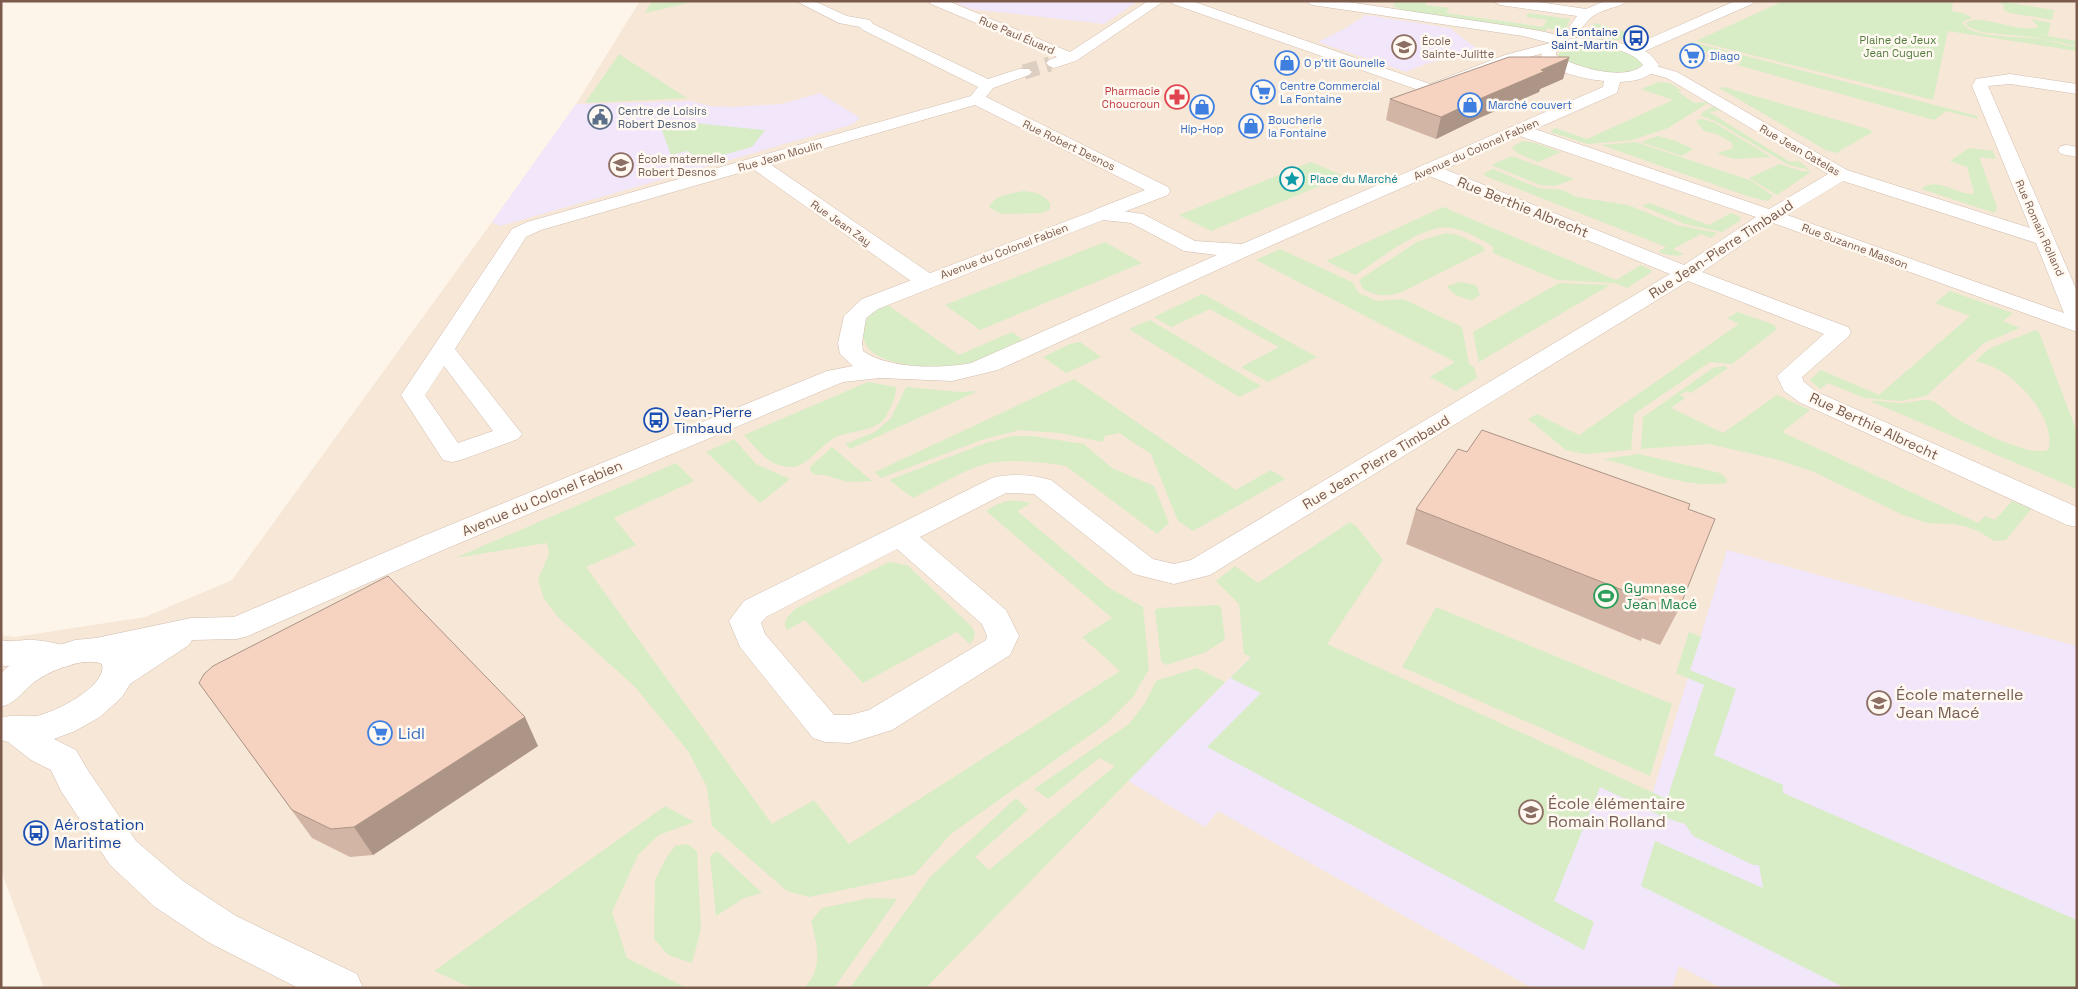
<svg xmlns="http://www.w3.org/2000/svg" width="2078" height="989" font-family="'Space Grotesk',sans-serif">
<style>
.residential{fill:#f6e7d7}
.education{fill:#f2e6fb}
.green{fill:#d8edc6}
.lines{fill:none;stroke-linecap:round;stroke-linejoin:round}
.minor-tunnel{stroke:#ddcec2;stroke-width:15;stroke-dasharray:15 8;stroke-linecap:butt}
.minor-casing{stroke:#d2bcae;stroke-width:1}
.tertiary-casing{stroke:#d2bcae;stroke-width:1}
.minor{fill:#fff;fill-rule:evenodd}
.tertiary{fill:#fff;fill-rule:evenodd}
.wall{fill:#d3b5a5}
.shaded-wall{fill:#ac9486}
.building{fill:#f5d3c0;stroke:#ac9486}
.labels{text-anchor:middle;dominant-baseline:central;stroke-width:5;stroke-linejoin:round;paint-order:stroke}
.far-transit-label{font-size:11px;fill:#164399;stroke:#fff9f1;text-anchor:end}
.far-street-label{font-size:11px;fill:#7b5a4b;stroke:#fff9f1}
.far-park-label{font-size:11px;fill:#527b3f;stroke:#fff9f1}
.far-education-label{font-size:11px;fill:#785e54;stroke:#fff9f1;text-anchor:start}
.far-shop-label{font-size:11px;fill:#366cbe;stroke:#fff9f1;text-anchor:start}
.far-health-label{font-size:11px;fill:#be3a42;stroke:#fff9f1;text-anchor:end}
.far-service-label{font-size:11px;fill:#4e5e75;stroke:#fff9f1;text-anchor:start}
.far-culture-label{font-size:11px;fill:#0d838f;stroke:#fff9f1;text-anchor:start}
.street-label{font-size:14px;fill:#7b5a4b;stroke:#fff9f1}
.transit-label{font-size:14px;fill:#164399;stroke:#fff9f1;text-anchor:start}
.leisure-label{font-size:14px;fill:#27864d;stroke:#fff9f1;text-anchor:start}
.near-education-label{font-size:16px;fill:#785e54;stroke:#fff9f1;text-anchor:start}
.near-shop-label{font-size:16px;fill:#366cbe;stroke:#fff9f1;text-anchor:start}
.near-transit-label{font-size:16px;fill:#164399;stroke:#fff9f1;text-anchor:start}
</style>
<rect width="100%" height="100%" fill="#fef5ea"/>
<path class="residential" d="M 640,1 L 2077,1 L 2077,988 L 44,988 L 1,870 L 1,635 L 15,637 L 145,617 L 232,580 L 492,222 L 576,104 Z"/>
<path class="education" d="M 952,1 L 1138,1 L 1104,24 L 971,9 Z
M 1366,15 L 1450,28 L 1481,52 L 1428,63 L 1406,72 L 1318,42 L 1344,29 Z
M 820,93 L 860,118 L 853,124 L 840,128 L 500,226 L 492,222 L 576,104 L 691,101 L 710,106 L 732,107 L 781,104 Z
M 1727,550 L 2077,646 L 2077,988 L 1721,988 L 1679,966 L 1672,988 L 1532,988 L 1218,811 L 1205,827 L 1128,781 L 1271,636 L 1648,808 Z"/>
<path class="green" d="M 652,1 L 697,1 L 645,13 Z
M 1396,1 L 1427,1 L 1425,5 L 1449,8 L 1446,13 L 1543,27 L 1547,20 L 1526,17 L 1528,13 L 1570,19 L 1565,31 L 1547,28 L 1546,31 L 1404,11 L 1393,6 Z
M 1783,1 L 1953,1 L 1952,11 L 1963,13 L 1972,18 L 1962,22 C 1968,38 2016,36 2031,38 C 2047,39 2061,45 2077,47 L 2077,51 L 1948,31 L 1933,100 L 1696,41 Z
M 1996,1 L 1999,1 L 2054,10 L 2052,20 L 2048,19 L 2010,13 L 2004,10 L 2004,5 Z
M 2031,19 L 2051,23 L 2047,36 L 2077,41 L 2077,46 L 2033,37 L 1981,32 L 1967,26 L 1966,23 C 1979,12 2016,34 2039,27 Z
M 1594,23 L 1637,35 C 1623,40 1602,45 1590,33 Z
M 1692,42 L 1977,116 L 1978,119 L 1946,111 L 1934,120 L 1737,65 L 1742,62 L 1685,46 Z
M 1575,46 C 1597,45 1622,47 1640,60 L 1642,65 C 1625,85 1581,67 1561,60 L 1558,55 L 1560,51 Z
M 619,54 L 687,98 L 585,103 Z
M 1659,82 L 1670,83 L 1682,91 L 1677,91 L 1694,103 L 1707,102 L 1708,103 L 1668,128 L 1632,140 L 1588,144 L 1550,132 L 1555,128 L 1587,139 L 1673,100 L 1641,89 Z
M 1724,87 L 1868,129 L 1873,132 L 1836,153 L 1826,150 L 1719,88 Z
M 1714,106 L 1721,110 L 1709,112 L 1790,162 L 1799,161 L 1810,170 L 1789,165 L 1715,121 L 1701,116 L 1703,112 Z
M 1701,119 L 1713,122 L 1771,157 L 1733,159 L 1717,153 L 1731,149 L 1733,146 L 1731,142 L 1716,134 L 1704,131 L 1696,121 Z
M 694,123 L 765,130 L 752,147 L 701,161 L 687,151 L 671,155 L 660,125 Z
M 1658,136 L 1676,141 L 1693,149 L 1682,156 L 1641,142 Z
M 1523,141 L 1535,143 L 1561,152 L 1538,162 L 1517,153 L 1512,147 Z
M 1636,142 L 1752,181 L 1773,196 L 1768,201 L 1750,197 L 1601,145 Z
M 1969,148 L 1993,151 L 1996,159 L 1979,157 L 1997,207 L 1995,213 L 1921,189 C 1938,176 1954,194 1972,194 L 1974,192 L 1967,167 L 1950,161 Z
M 1512,156 L 1574,179 L 1555,186 L 1540,185 L 1491,165 Z
M 1311,162 L 1344,176 L 1211,231 L 1179,215 Z
M 1780,164 L 1801,171 L 1811,172 L 1777,195 L 1749,178 Z
M 1493,169 L 1538,188 L 1563,190 L 1577,197 L 1628,205 L 1677,225 L 1717,233 L 1711,238 L 1701,234 L 1673,249 L 1684,254 C 1676,257 1666,255 1658,252 L 1666,247 L 1485,176 L 1484,173 Z
M 1024,191 C 1035,192 1043,194 1050,203 L 1050,209 L 1042,213 L 1001,214 L 989,207 C 995,194 1011,194 1024,191 Z
M 1649,203 L 1709,225 L 1731,213 L 1739,216 L 1741,220 L 1722,232 L 1685,224 L 1642,206 Z
M 1443,207 L 1616,280 L 1641,265 L 1651,270 L 1652,272 L 1627,288 L 1614,283 L 1557,280 L 1493,253 L 1493,247 C 1478,237 1457,225 1439,228 C 1411,233 1379,260 1355,275 L 1326,261 Z
M 1445,233 L 1458,235 L 1484,247 L 1484,251 L 1404,291 C 1388,297 1378,297 1363,289 L 1359,280 L 1417,242 Z
M 1105,242 L 1142,263 L 980,330 L 945,305 Z
M 1280,249 L 1352,282 L 1359,293 L 1377,301 L 1403,299 L 1462,327 L 1469,364 L 1474,367 L 1477,378 L 1456,391 L 1430,377 L 1455,362 L 1256,260 Z
M 1460,282 L 1476,285 L 1480,295 L 1472,300 C 1462,298 1452,295 1447,286 Z
M 1559,283 L 1610,285 L 1479,362 L 1473,332 Z
M 1950,291 L 2013,313 L 2003,321 L 2020,328 L 1984,343 L 1926,396 L 1900,401 L 1864,398 L 1828,383 L 1820,389 L 1810,380 L 1821,370 L 1879,395 L 1970,316 L 1935,303 Z
M 1202,294 L 1205,295 L 1317,357 L 1268,382 L 1241,367 L 1279,347 L 1210,309 L 1171,327 L 1154,317 Z
M 885,303 L 959,355 L 1012,332 L 1028,343 C 1005,352 980,363 955,366 C 932,369 870,366 864,340 C 860,322 871,312 885,303 Z
M 1738,312 L 1774,325 L 1777,329 L 1732,364 L 1710,362 L 1634,414 L 1631,450 L 1585,454 L 1566,450 L 1528,419 L 1537,414 L 1579,435 L 1739,324 L 1727,318 Z
M 1150,320 L 1261,386 L 1239,397 L 1129,329 Z
M 2036,330 L 2039,332 L 2077,432 L 2077,489 L 1870,401 C 1882,400 1893,404 1905,403 C 1913,402 1924,398 1932,401 C 1941,404 1948,414 1957,419 C 1972,428 2035,460 2049,449 C 2054,418 2022,382 1997,369 C 1990,365 1982,363 1975,361 L 1990,348 Z
M 1080,342 L 1101,357 L 1066,373 L 1043,357 L 1070,344 Z
M 1724,366 L 1728,368 L 1691,393 L 1686,391 L 1680,395 L 1685,398 L 1671,408 L 1723,433 L 1777,395 L 1810,410 L 1782,432 L 1978,523 L 1985,516 L 1995,520 L 2012,501 L 2031,509 L 2006,540 L 1994,541 L 1980,532 L 1967,527 L 1953,524 L 1927,523 L 1903,515 L 1814,472 L 1775,459 L 1709,444 L 1641,449 L 1643,417 L 1713,368 Z
M 1074,379 L 1236,490 L 1271,470 L 1285,479 L 1193,531 L 1178,521 L 1151,454 L 1119,433 L 1104,436 L 1103,442 L 1060,433 L 1020,430 L 984,439 L 881,478 L 875,472 Z
M 868,382 L 896,387 C 897,395 889,412 884,419 C 872,433 849,430 834,438 C 822,445 806,466 794,467 C 769,468 759,451 744,435 Z
M 906,387 L 960,392 L 978,391 L 850,449 L 845,444 L 875,432 L 891,418 Z
M 1013,436 L 1032,436 L 1084,444 L 1112,468 L 1154,486 L 1169,523 L 1157,534 L 1066,466 C 1042,462 1014,459 990,463 C 963,469 937,487 913,498 L 889,480 L 986,443 Z
M 734,439 L 756,464 L 790,479 L 760,503 L 706,452 Z
M 832,447 L 872,481 L 848,482 L 824,475 L 816,475 L 810,471 L 810,467 Z
M 1639,454 L 1720,473 L 1727,479 L 1726,483 C 1686,489 1642,469 1604,459 Z
M 676,463 L 694,481 L 614,518 L 636,545 L 586,567 L 772,824 L 814,800 L 849,844 L 1120,671 L 1082,637 L 1112,618 L 986,511 C 1002,501 1013,498 1031,503 L 1017,511 L 1108,587 L 1143,607 L 1149,669 L 1133,697 L 1107,723 L 951,834 L 914,875 L 809,897 L 787,891 L 712,826 L 707,787 L 688,751 L 635,687 L 558,617 L 544,599 L 538,579 L 549,554 L 547,543 L 455,558 Z
M 1350,522 L 1357,527 L 1383,560 L 1327,644 L 1667,799 L 1704,685 L 1676,673 L 1689,632 L 1701,637 L 1690,670 L 1736,689 L 1714,755 L 1783,785 L 1783,793 L 2077,920 L 2077,988 L 1845,988 L 1641,886 L 1655,841 L 1763,888 L 1759,865 L 1753,865 L 1693,836 L 1685,824 L 1663,817 L 1600,787 L 1554,901 L 1594,922 L 1584,950 L 1207,747 L 1261,693 L 1230,678 L 1251,657 L 1244,654 L 1239,604 L 1216,581 L 1235,566 L 1258,583 Z
M 889,562 L 907,565 L 972,627 C 976,634 975,638 970,644 L 957,632 L 863,683 L 805,620 L 787,630 L 785,625 L 786,619 L 795,609 Z
M 1219,605 L 1221,608 L 1225,639 L 1223,641 L 1204,653 L 1166,665 L 1161,661 L 1155,610 L 1159,608 Z
M 1436,607 L 1672,704 L 1650,776 L 1402,667 Z
M 1197,668 L 1225,682 L 926,988 L 850,988 L 931,876 L 1016,798 L 1028,810 L 975,857 L 989,870 L 1115,766 L 1099,758 L 1048,799 L 1034,789 L 1129,724 L 1145,703 L 1156,681 Z
M 665,806 L 694,822 L 659,835 L 638,855 L 612,912 L 627,958 L 687,988 L 472,988 L 434,971 Z
M 687,844 L 697,851 L 701,929 L 692,963 L 668,955 L 654,939 L 655,880 L 667,857 L 675,846 Z
M 717,851 L 762,893 L 744,898 L 716,916 L 710,856 Z
M 870,898 L 897,899 L 834,988 L 804,988 C 824,969 817,944 811,921 L 822,908 Z"/>
<g class="lines">
<path class="minor-tunnel" d="M 1024,72 L 1050,64"/>
<g class="minor-casing">
<path id="minor" d="M 796,1 L 814,1 L 847,16 L 870,20 L 873,24 L 988,79 L 1019,69 L 1029,69 L 1032,72 L 1029,75 L 993,88 L 986,97 L 1168,187 L 1170,191 L 1168,195 L 1108,218 L 1101,220 L 1094,218 L 1091,214 L 1094,210 L 1145,190 L 975,105 L 770,164 L 934,276 L 937,281 L 934,286 L 926,287 L 918,286 L 753,169 L 541,230 L 526,237 L 455,349 L 522,434 L 518,439 L 461,460 L 452,462 L 443,460 L 401,395 L 512,229 L 527,222 L 971,96 L 978,87 L 863,30 L 860,27 L 839,23 ZM 444,366 L 493,431 L 458,443 L 425,395 Z
M 929,1 L 948,1 L 1070,52 L 1148,1 L 1164,1 L 1076,61 L 1054,68 L 1049,66 L 1046,63 L 1049,60 L 1057,57 L 931,4 Z
M 1171,1 L 1192,1 L 1430,84 L 1505,55 L 1550,43 L 1523,36 L 1312,5 L 1305,1 L 1341,1 L 1523,28 C 1535,30 1564,34 1571,43 L 1569,46 L 1515,61 L 1430,94 L 1173,4 Z
M 1493,1 L 1532,1 L 1586,9 L 1605,1 L 1625,1 L 1623,4 C 1613,8 1602,10 1593,16 C 1584,22 1583,33 1571,30 L 1569,27 L 1577,16 L 1500,5 Z
M 1649,64 L 1677,72 L 1847,170 L 2030,228 L 1972,86 L 1976,79 L 2010,74 L 2077,84 L 2077,94 L 2010,84 L 1988,86 L 2077,291 L 2077,332 L 1773,223 L 1702,272 L 1848,327 L 1851,332 L 1848,337 L 1802,377 L 1804,382 L 1817,392 L 2077,507 L 2077,527 L 2067,525 L 1799,402 L 1784,391 L 1777,376 L 1824,334 L 1688,281 L 1210,575 L 1174,584 L 1134,574 L 1034,494 L 1006,493 L 920,537 L 1006,610 L 1019,636 L 1010,655 L 892,730 L 850,743 L 825,742 L 813,738 L 740,647 L 729,621 L 744,601 L 992,478 C 1010,473 1033,475 1051,480 L 1153,559 L 1174,564 L 1191,560 L 1670,274 L 1422,173 L 1419,169 L 1422,165 L 1428,164 L 1434,165 L 1684,265 L 1756,217 L 1514,134 L 1511,130 L 1514,126 L 1520,125 L 1526,126 L 1769,209 L 1828,174 L 1667,78 L 1644,72 L 1641,69 L 1644,66 ZM 1843,181 L 2036,243 L 2064,313 L 1787,215 ZM 897,549 L 982,624 L 987,636 L 986,640 L 869,710 L 850,715 L 834,715 L 765,634 L 761,623 L 766,617 Z
M 2067,145 L 2077,147 L 2077,157 L 2061,154 L 2058,150 L 2061,146 Z
M 1,640 C 12,643 23,639 34,640 C 47,641 59,644 71,647 L 76,656 L 71,665 L 60,668 L 33,664 L 4,666 L 1,665 Z"/>
</g>
<g class="tertiary-casing">
<path id="tertiary" d="M 1735,1 L 1754,1 L 1752,4 L 1645,51 L 1651,55 L 1659,65 C 1649,79 1636,81 1620,82 L 1617,93 L 1252,254 L 998,370 L 952,381 L 880,378 L 843,382 L 443,550 L 248,636 L 237,639 L 192,640 L 189,645 L 130,684 L 122,697 L 100,717 L 75,731 L 54,739 L 76,750 L 87,769 L 136,841 L 183,881 L 236,916 L 357,974 L 363,988 L 298,988 L 208,942 L 155,907 L 110,865 L 61,791 L 51,770 L 31,760 L 8,742 L 1,740 L 1,718 C 13,714 24,717 36,716 C 54,713 108,686 102,664 C 84,656 46,672 32,684 C 20,694 17,702 1,707 L 1,673 L 11,664 L 32,654 L 75,640 L 96,638 L 191,618 L 234,617 L 423,536 L 827,371 L 853,366 L 840,354 L 838,343 L 844,316 L 862,299 L 1101,208 L 1143,214 L 1195,241 L 1242,244 L 1603,87 L 1604,81 C 1585,79 1553,73 1541,56 L 1544,47 L 1555,42 L 1576,38 L 1606,40 L 1632,46 ZM 1576,46 C 1597,47 1629,46 1643,65 C 1626,82 1574,67 1556,55 L 1556,52 ZM 1103,220 L 1131,223 L 1184,251 L 1217,255 L 971,363 C 941,369 888,369 863,351 L 862,343 L 866,318 L 878,309 Z"/>
</g>
<use href="#minor" class="minor"/>
<use href="#tertiary" class="tertiary"/>
</g>
<path class="wall" d="M 1569,58 L 1563,79 L 1540,89 L 1539,92 L 1479,118 L 1436,139 L 1386,120 L 1390,99 Z
M 1467,452 L 1688,509 L 1679,609 L 1660,645 L 1642,638 L 1641,641 L 1406,544 L 1416,509 Z
M 199,683 L 538,746 L 373,855 L 350,857 L 312,838 Z"/>
<path class="shaded-wall" d="M 1569,58 L 1563,79 L 1540,89 L 1539,92 L 1479,118 L 1436,139 L 1441,117 L 1541,70 Z
M 525,717 L 538,746 L 373,855 L 354,827 Z"/>
<path class="building" d="M 1509,57 L 1569,57 L 1569,58 L 1541,70 L 1545,71 L 1484,97 L 1441,117 L 1390,99 Z
M 1482,430 L 1690,504 L 1688,509 L 1715,519 L 1679,609 L 1660,602 L 1658,604 L 1416,509 L 1458,449 L 1467,452 Z
M 388,576 L 525,717 L 354,827 L 331,829 L 292,810 L 199,683 L 204,674 L 213,666 Z"/>
<defs>
<g id="bus-ring" transform="scale(1.25)"><circle r="9.5" fill="#fff9f1" stroke="#1a4fb4" stroke-width="1.5"/><path d="M-5-6H5V4H4V6H2V4H-2V6H-4V4H-5ZM-3.5-4V0h7V-4ZM-3.5 1.2v1.5H-2V1.2ZM2 1.2v1.5H3.5V1.2Z" fill="#1a4fb4"/></g>
<g id="school-ring" transform="scale(1.25)"><circle r="9.5" fill="#fff9f1" stroke="#8d6e63" stroke-width="1.5"/><path d="M0-5L7-2L0 1L-7-2ZM-4 1L0 2.5L4 1V4Q0 6-4 4Z" fill="#8d6e63"/></g>
<g id="supermarket-ring" transform="scale(1.25)"><circle r="9.5" fill="#fff9f1" stroke="#3f7fe0" stroke-width="1.5"/><path d="M-6-5.5h2.5l.6 2H6L4.5 2H-2.5L-4.4-4H-6ZM-1.5 3.2a1.3 1.3 0 1 0 .1 0ZM3 3.2a1.3 1.3 0 1 0 .1 0Z" fill="#3f7fe0"/></g>
<g id="shop-ring" transform="scale(1.25)"><circle r="9.5" fill="#fff9f1" stroke="#3f7fe0" stroke-width="1.5"/><path d="M-5-2.5h2.3a2.7 3.5 0 0 1 5.4 0H5L5.5 6h-11ZM-1.5-2.5h3a1.5 2.3 0 0 0-3 0Z" fill="#3f7fe0"/></g>
<g id="pharmacy-ring" transform="scale(1.25)"><circle r="9.5" fill="#fff9f1" stroke="#e0444e" stroke-width="1.5"/><path d="M-2-6h4v4h4v4h-4v4h-4v-4h-4v-4h4Z" fill="#e0444e"/></g>
<g id="civic-ring" transform="scale(1.25)"><circle r="9.5" fill="#fff9f1" stroke="#5c6f8a" stroke-width="1.5"/><path d="M-.6-6.5H3V-4.5H.6V-3L4-1V1h2V6H-6V1h2V-1L-.6-3ZM-1.2 2.5V6h2.4V2.5Z" fill="#5c6f8a"/></g>
<g id="sight-ring" transform="scale(1.25)"><circle r="9.5" fill="#fff9f1" stroke="#0f9aa8" stroke-width="1.5"/><path d="M0-6L1.8-2.2L6-1.7L2.9 1.2L3.7 5.4L0 3.3L-3.7 5.4L-2.9 1.2L-6-1.7L-1.8-2.2Z" fill="#0f9aa8"/></g>
<g id="stadium-ring" transform="scale(1.25)"><circle r="9.5" fill="#fff9f1" stroke="#2e9e5b" stroke-width="1.5"/><path d="M0-5a6.5 5 0 1 0 0 10a6.5 5 0 1 0 0-10ZM-3.5-1.8h7v3.6h-7Z" fill="#2e9e5b"/></g>
</defs>
<g fill-rule="evenodd">
<use href="#bus-ring" x="1636" y="38"/>
<use href="#school-ring" x="1404" y="47"/>
<use href="#supermarket-ring" x="1692" y="56"/>
<use href="#shop-ring" x="1287" y="63"/>
<use href="#supermarket-ring" x="1263" y="92"/>
<use href="#pharmacy-ring" x="1177" y="97"/>
<use href="#shop-ring" x="1470" y="105"/>
<use href="#shop-ring" x="1202" y="107"/>
<use href="#civic-ring" x="600" y="117"/>
<use href="#shop-ring" x="1251" y="126"/>
<use href="#school-ring" x="621" y="165"/>
<use href="#sight-ring" x="1292" y="179"/>
<use href="#bus-ring" x="656" y="420"/>
<use href="#stadium-ring" x="1606" y="596"/>
<use href="#school-ring" x="1879" y="703"/>
<use href="#supermarket-ring" x="380" y="733"/>
<use href="#school-ring" x="1531" y="812"/>
<use href="#bus-ring" x="36" y="833"/>
</g>
<g class="labels">
<g class="far-transit-label">
<text x="1618" y="32">La Fontaine<tspan x="1618" dy="13">Saint-Martin</tspan></text>
</g>
<g class="far-street-label">
<text transform="translate(1017 35) rotate(23)">Rue Paul Éluard</text>
<text transform="translate(1069 145) rotate(26)">Rue Robert Desnos</text>
<text transform="translate(1476 149) rotate(-24)">Avenue du Colonel Fabien</text>
<text transform="translate(1800 150) rotate(30)">Rue Jean Catelas</text>
<text transform="translate(780 156) rotate(-16)">Rue Jean Moulin</text>
<text transform="translate(841 223) rotate(35)">Rue Jean Zay</text>
<text transform="translate(2040 228) rotate(66)">Rue Romain Rolland</text>
<text transform="translate(1855 246) rotate(20)">Rue Suzanne Masson</text>
<text transform="translate(1004 251) rotate(-21)">Avenue du Colonel Fabien</text>
</g>
<g class="far-park-label">
<text x="1898" y="40">Plaine de Jeux<tspan x="1898" dy="13">Jean Cuguen</tspan></text>
</g>
<g class="far-education-label">
<text x="1422" y="41">École<tspan x="1422" dy="13">Sainte-Julitte</tspan></text>
<text x="638" y="159">École maternelle<tspan x="638" dy="13">Robert Desnos</tspan></text>
</g>
<g class="far-shop-label">
<text x="1710" y="56">Diago</text>
<text x="1304" y="63">O p’tit Gounelle</text>
<text x="1280" y="86">Centre Commercial<tspan x="1280" dy="13">La Fontaine</tspan></text>
<text x="1488" y="105">Marché couvert</text>
<text x="1268" y="120">Boucherie<tspan x="1268" dy="13">la Fontaine</tspan></text>
<text x="1202" y="129" text-anchor="middle">Hip-Hop</text>
</g>
<g class="far-health-label">
<text x="1160" y="91">Pharmacie<tspan x="1160" dy="13">Choucroun</tspan></text>
</g>
<g class="far-service-label">
<text x="618" y="111">Centre de Loisirs<tspan x="618" dy="13">Robert Desnos</tspan></text>
</g>
<g class="far-culture-label">
<text x="1310" y="179">Place du Marché</text>
</g>
<g class="street-label">
<text transform="translate(1523 207) rotate(22)">Rue Berthie Albrecht</text>
<text transform="translate(1721 249) rotate(-33)">Rue Jean-Pierre Timbaud</text>
<text transform="translate(1874 426) rotate(25)">Rue Berthie Albrecht</text>
<text transform="translate(1376 462) rotate(-31)">Rue Jean-Pierre Timbaud</text>
<text transform="translate(542 498) rotate(-23)">Avenue du Colonel Fabien</text>
</g>
<g class="transit-label">
<text x="674" y="412">Jean-Pierre<tspan x="674" dy="16">Timbaud</tspan></text>
</g>
<g class="leisure-label">
<text x="1624" y="588">Gymnase<tspan x="1624" dy="16">Jean Macé</tspan></text>
</g>
<g class="near-education-label">
<text x="1896" y="694">École maternelle<tspan x="1896" dy="18">Jean Macé</tspan></text>
<text x="1548" y="803">École élémentaire<tspan x="1548" dy="18">Romain Rolland</tspan></text>
</g>
<g class="near-shop-label">
<text x="398" y="733">Lidl</text>
</g>
<g class="near-transit-label">
<text x="54" y="824">Aérostation<tspan x="54" dy="18">Maritime</tspan></text>
</g>
</g>
<rect width="2078" height="989" fill="none" stroke="#7b5a4b" stroke-width="5"/>
</svg>
